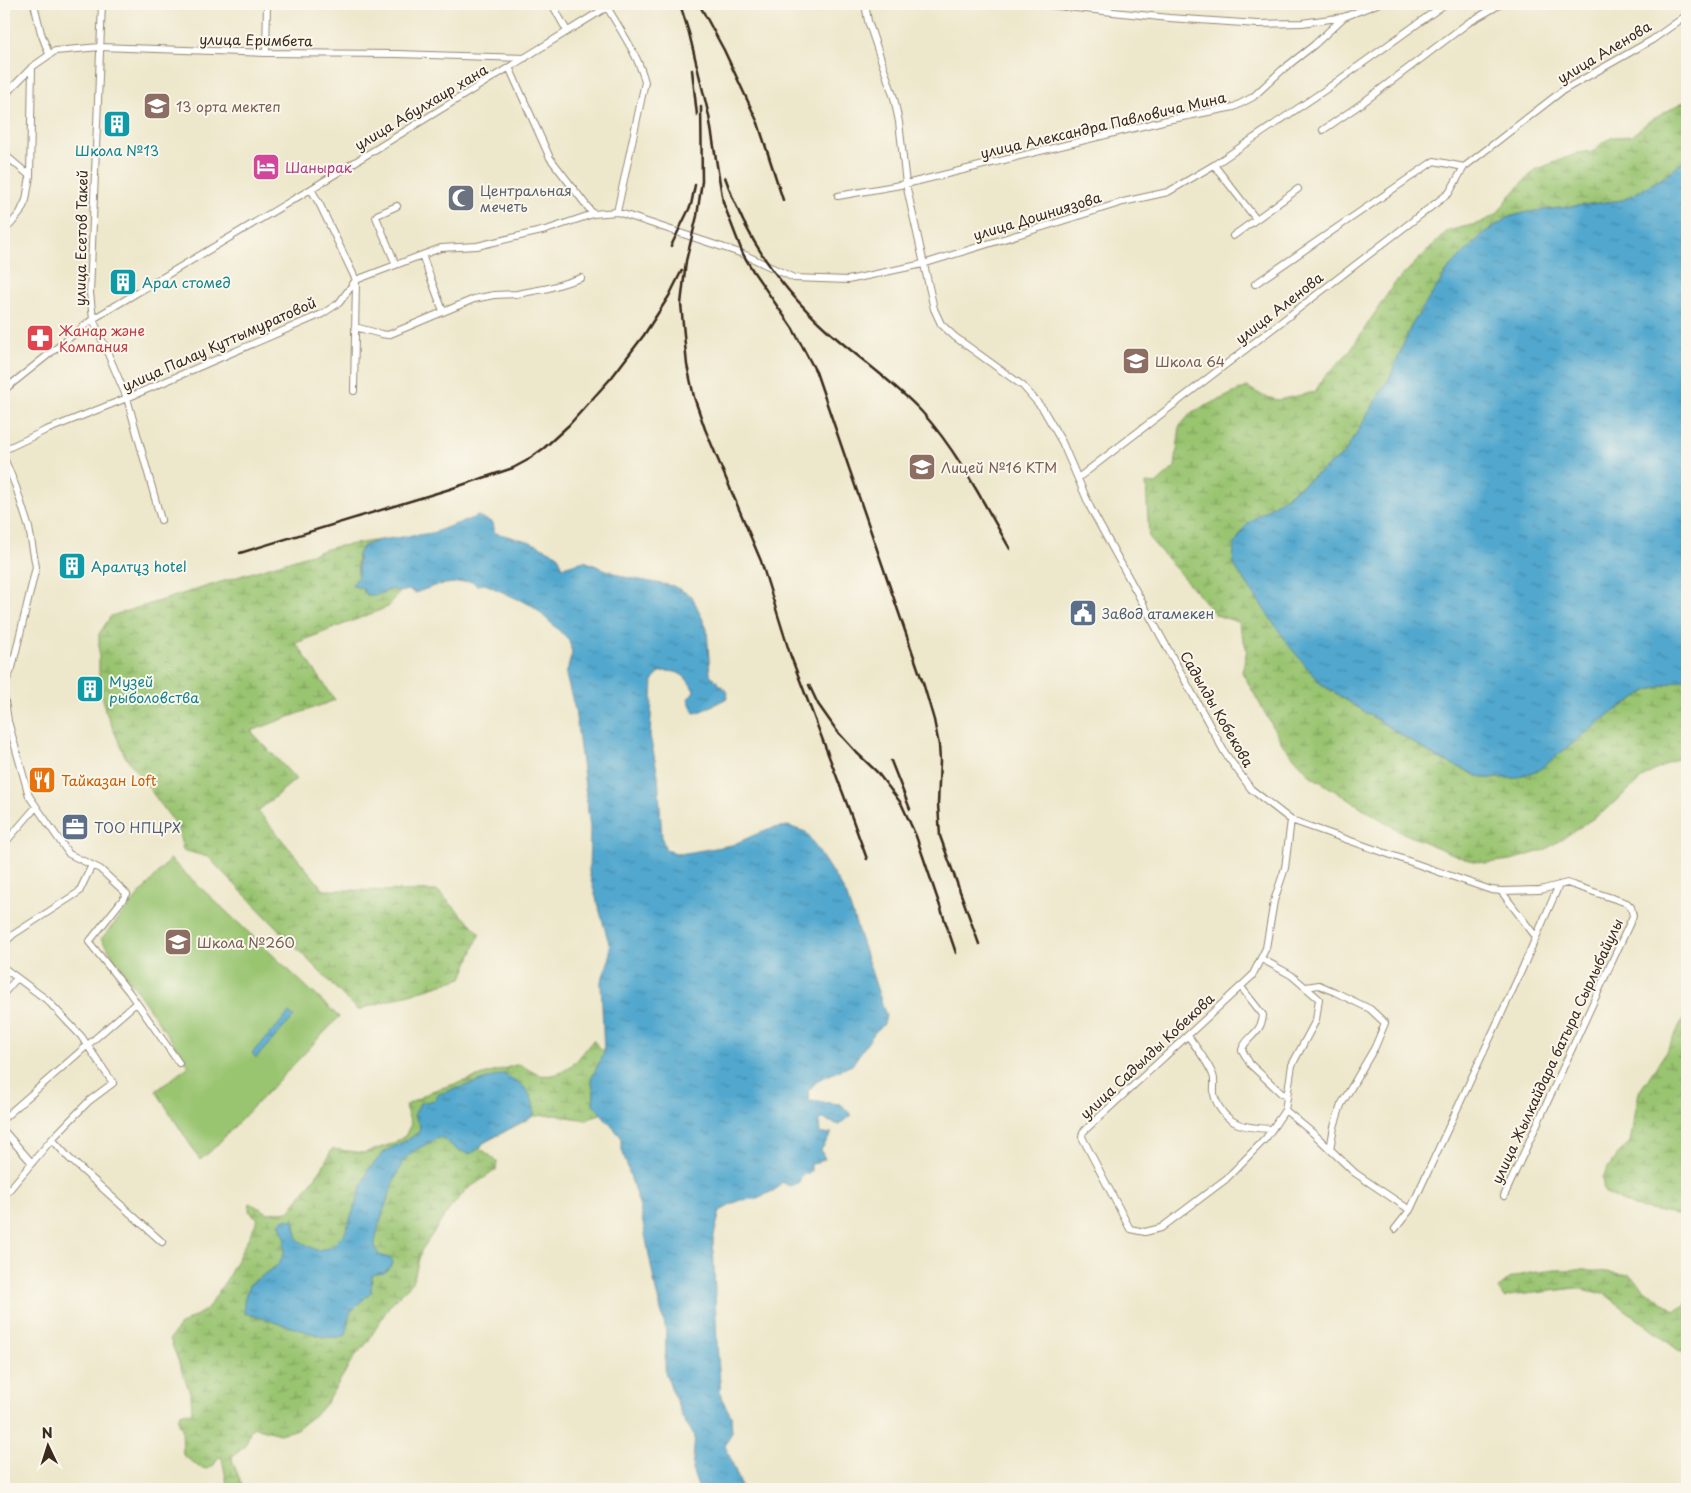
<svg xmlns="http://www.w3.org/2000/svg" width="1691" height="1493" font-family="'Playpen Sans',sans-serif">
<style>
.green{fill:#99c470;stroke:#6a7747}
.wetland{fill:url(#wetland-marsh);stroke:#6a7747}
.water{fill:url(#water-ripples);stroke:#466876}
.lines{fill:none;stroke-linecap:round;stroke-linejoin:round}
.minor-casing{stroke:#948874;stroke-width:8}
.minor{stroke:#fff;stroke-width:6}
.rail{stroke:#3b2a1e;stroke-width:2.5}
.labels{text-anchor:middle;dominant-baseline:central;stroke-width:4;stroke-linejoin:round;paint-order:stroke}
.street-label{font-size:14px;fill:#3b2a1e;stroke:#fbf7ec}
.education-label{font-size:14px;fill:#785e54;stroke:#fbf7ec;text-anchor:start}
.culture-label{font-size:14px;fill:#0d838f;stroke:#fbf7ec;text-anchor:start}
.hotel-label{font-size:14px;fill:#b23c85;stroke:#fbf7ec;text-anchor:start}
.worship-label{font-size:14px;fill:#5b616d;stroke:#fbf7ec;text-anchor:start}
.health-label{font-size:14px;fill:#be3a42;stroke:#fbf7ec;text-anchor:start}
.service-label{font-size:14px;fill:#4e5e75;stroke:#fbf7ec;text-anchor:start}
.food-label{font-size:14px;fill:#c56008;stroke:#fbf7ec;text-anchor:start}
</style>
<defs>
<pattern id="wetland-marsh" width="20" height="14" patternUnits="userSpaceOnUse" patternTransform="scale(1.25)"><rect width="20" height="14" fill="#99c470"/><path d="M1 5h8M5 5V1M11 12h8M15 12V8" fill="none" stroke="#7e9f5b"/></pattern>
<pattern id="water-ripples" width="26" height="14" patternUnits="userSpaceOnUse" patternTransform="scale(1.25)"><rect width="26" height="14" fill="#51a7ce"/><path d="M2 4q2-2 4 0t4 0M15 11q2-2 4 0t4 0" fill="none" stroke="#4488a7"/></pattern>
</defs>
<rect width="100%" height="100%" fill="#fbf7ec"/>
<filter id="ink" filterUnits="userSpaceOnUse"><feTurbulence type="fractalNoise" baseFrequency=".02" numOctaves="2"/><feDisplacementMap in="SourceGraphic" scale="10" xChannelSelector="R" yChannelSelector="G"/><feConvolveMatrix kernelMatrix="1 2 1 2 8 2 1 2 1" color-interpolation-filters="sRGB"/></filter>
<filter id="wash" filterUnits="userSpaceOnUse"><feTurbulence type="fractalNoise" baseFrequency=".0096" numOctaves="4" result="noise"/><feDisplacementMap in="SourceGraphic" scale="20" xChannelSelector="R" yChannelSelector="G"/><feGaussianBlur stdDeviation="1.12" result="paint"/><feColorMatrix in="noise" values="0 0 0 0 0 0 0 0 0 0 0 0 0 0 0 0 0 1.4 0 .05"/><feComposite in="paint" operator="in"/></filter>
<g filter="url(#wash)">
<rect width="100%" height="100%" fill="#ede7cb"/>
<path class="green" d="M 170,859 L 339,1017 L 211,1151 L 200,1160 L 156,1091 L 189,1066 L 101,939 Z"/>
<path class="wetland" d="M 1687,100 L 1687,159 L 1661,179 L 1623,200 L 1528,212 L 1509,217 L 1484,233 L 1450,267 L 1411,326 L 1390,377 L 1344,454 L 1284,498 L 1252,520 L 1244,528 L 1321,684 L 1436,757 L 1483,778 L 1516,778 L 1613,712 L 1647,691 L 1687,678 L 1687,753 L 1645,776 L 1603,812 L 1545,850 L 1511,860 L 1485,863 L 1465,859 L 1403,833 L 1311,776 L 1283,745 L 1242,672 L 1247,650 L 1238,622 L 1216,615 L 1149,538 L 1146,483 L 1156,484 L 1175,467 L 1180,426 L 1192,412 L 1247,387 L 1263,396 L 1278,400 L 1315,392 L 1324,377 L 1349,352 L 1394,284 L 1447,231 L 1480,223 L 1496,215 L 1510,196 L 1535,170 L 1578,153 L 1594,151 L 1603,142 L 1613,137 L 1631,136 L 1648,122 Z
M 380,540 C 375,542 366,544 362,548 C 353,558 359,577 362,588 L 377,595 L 393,589 L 400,592 L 388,607 L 296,643 L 335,700 L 251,731 L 296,779 L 258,811 L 324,890 L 438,891 L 480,933 L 462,978 L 357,1010 L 208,857 L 183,850 L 177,826 L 125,756 L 105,710 L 99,677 L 99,634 L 111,616 L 334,547 Z
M 1687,1013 L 1687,1217 L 1634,1207 L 1604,1192 L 1602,1177 L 1616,1156 L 1630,1142 L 1639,1092 L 1664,1055 Z
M 593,1040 L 604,1053 L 591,1079 L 594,1093 L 593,1104 L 602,1113 L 587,1120 L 554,1115 L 534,1116 L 483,1143 L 480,1148 L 497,1161 L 496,1170 L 466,1190 L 448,1211 L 421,1251 L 413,1282 L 390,1305 L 367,1343 L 355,1356 L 326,1403 L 317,1413 L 295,1430 L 279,1434 L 255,1427 L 250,1430 C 247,1444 244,1449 232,1456 L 233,1463 L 244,1489 L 228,1489 L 222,1458 L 218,1457 L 214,1465 L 207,1469 L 199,1467 L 183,1455 L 182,1428 L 178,1421 L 180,1413 L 192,1412 L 191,1395 L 170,1339 L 179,1326 L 207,1309 L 227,1279 L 258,1219 L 249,1211 L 250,1203 L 268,1213 L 289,1211 L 322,1168 L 332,1149 L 364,1153 L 392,1144 L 405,1136 L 411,1124 L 405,1106 L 432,1091 L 519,1064 C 525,1067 533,1073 540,1075 C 566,1079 580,1057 593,1040 Z
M 1555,1270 L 1592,1270 L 1630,1275 L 1647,1291 L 1675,1311 L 1685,1305 L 1687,1302 L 1687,1355 L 1678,1350 L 1605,1294 L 1576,1288 L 1509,1296 L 1504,1298 L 1498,1289 C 1510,1272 1536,1273 1555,1270 Z"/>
<path class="water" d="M 1687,159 L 1687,678 L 1647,691 L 1613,712 L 1539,770 L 1516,778 L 1483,778 L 1436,757 L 1321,684 L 1290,647 L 1233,564 L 1234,546 L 1244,528 L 1252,520 L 1284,498 L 1344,454 L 1390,377 L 1411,326 L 1450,267 L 1484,233 L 1509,217 L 1528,212 L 1623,200 L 1661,179 Z
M 478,516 L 493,523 L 495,533 L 528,541 L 557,554 L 563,567 L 584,561 L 624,577 L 673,586 L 692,596 L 707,629 L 710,674 L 728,693 L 727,698 L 700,712 L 694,713 L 688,699 L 694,691 C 686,675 678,669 660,672 L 653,680 L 650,736 L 658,775 L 662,839 L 666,850 L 680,854 L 732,845 L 768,829 L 788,826 L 806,832 L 846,894 L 886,1016 L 884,1024 L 875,1032 L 852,1065 L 818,1080 L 808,1091 L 809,1101 L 841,1104 L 852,1115 L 839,1125 L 823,1119 L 819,1119 L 820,1134 L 832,1133 L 821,1150 L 825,1159 L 817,1163 L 811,1164 L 811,1172 L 802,1175 L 799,1182 L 791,1187 L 782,1182 L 775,1190 L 755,1199 L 740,1200 L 720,1211 L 713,1240 L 717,1344 L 721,1397 L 731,1416 L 732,1432 L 725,1445 L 741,1485 L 740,1489 L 699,1489 L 692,1470 L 695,1436 L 683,1419 L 665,1372 L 666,1330 L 656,1291 L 640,1208 L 621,1146 L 621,1137 L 593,1104 L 594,1093 L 591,1079 L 604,1053 L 601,982 L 610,957 L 610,947 L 589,873 L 590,828 L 584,778 L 575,710 L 566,675 L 572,653 L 569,640 L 533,606 L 485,584 L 476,585 L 472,581 L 437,585 L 415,593 L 409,590 L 400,592 L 392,589 L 377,595 L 366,595 L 362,588 L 352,586 L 358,576 L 358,554 L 363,546 L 380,540 L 432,533 Z
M 289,1013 L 294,1017 L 256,1058 L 252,1053 Z
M 503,1074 C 523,1083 535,1093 534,1116 L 483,1143 L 480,1148 L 470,1154 L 457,1150 L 441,1137 C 429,1143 414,1149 405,1159 C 397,1168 373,1237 375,1248 C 376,1250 378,1252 379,1255 L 392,1259 L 393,1264 L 384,1273 L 372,1275 L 371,1292 L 350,1313 L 346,1335 L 336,1338 L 324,1337 L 244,1313 L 244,1301 L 249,1285 L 279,1264 L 284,1252 L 285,1237 L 279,1223 L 285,1219 L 294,1220 L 298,1240 L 316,1250 L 330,1248 L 345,1233 L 368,1170 L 385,1151 L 409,1139 L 419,1132 L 420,1125 L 414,1116 L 420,1103 L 435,1100 L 439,1094 Z"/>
</g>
<g filter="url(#ink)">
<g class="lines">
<g class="minor-casing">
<path id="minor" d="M 34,4 L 41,33 L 49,54
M 102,4 L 90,293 L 93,319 L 127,398 L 161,520
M 552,4 L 567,31
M 865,4 L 868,21 L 894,98 L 899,122 L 906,184 L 934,309 L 941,324 L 955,337 L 1023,386 L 1043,409 L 1062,442 L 1091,509 L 1225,753 L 1251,789 L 1291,820 L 1491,890 L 1501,891 L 1540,890 L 1567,883 L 1627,903 L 1631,907 L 1633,916 L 1504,1196
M 1039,4 L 1169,18 L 1258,24 L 1302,23 L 1344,17 L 1377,4
M 607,7 C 621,31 638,55 645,82 L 617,212
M 266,53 L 267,4
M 4,96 L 32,67 L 55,51 L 100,47 L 266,53 L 397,54 L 525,58
M 1323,130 L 1361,104 L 1468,23 L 1501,4
M 4,154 L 30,176
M 1214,165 L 1256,219
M 311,189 L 320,205 L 356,280 L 354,391
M 838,196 L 906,184 L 1167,120 L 1234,107 L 1253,97 L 1282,70 L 1314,45 L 1344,17
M 593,214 L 617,212 L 743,254 L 794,278 L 848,280 L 923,264 L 1123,202 L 1168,192 L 1214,165 L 1328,88 L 1445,4
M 10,225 L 20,213 L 26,200 L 30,176 L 32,67
M 1233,236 L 1298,189
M 422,255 L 443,311
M 396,265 L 376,217 L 377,215 L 397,206
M 1255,284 L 1434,161 L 1464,167 L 1562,91 L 1652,40 L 1687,15
M 355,327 L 381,334 L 388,335 L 474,299 L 494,295 L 517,294 L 549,288 L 581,278
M 4,390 L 93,319 L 311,189 L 612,4
M 4,450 L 44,431 L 127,398 L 322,314 L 339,303 L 356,280 L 422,255 L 441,248 L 477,246 L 546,230 L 593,214 L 550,158 L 509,67
M 4,458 L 16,487 L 29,528 L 36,567 L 12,668 L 4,686
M 1078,478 L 1449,193 L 1464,167
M 4,695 L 8,721 L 29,796 L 69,854 L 100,869 L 127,894 L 89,942 L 129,992 L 179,1063
M 4,844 L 36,807
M 1501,891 L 1536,937
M 4,943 L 14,934 L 79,892 L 92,865
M 1262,959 L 1291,975 L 1319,999 L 1316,1020 L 1292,1065 L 1285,1110 L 1266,1138 L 1226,1179 L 1161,1228 L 1145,1232 L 1130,1229 L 1082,1137 L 1083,1132 L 1252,976 L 1266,948 L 1274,901 L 1285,868 L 1291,820
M 4,968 L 47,1000 L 81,1036 L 113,1083 L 89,1101 L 52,1139 L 4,1196
M 1241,987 L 1263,1015 C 1262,1034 1245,1037 1242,1050 L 1250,1064 L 1281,1093 L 1287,1096
M 1306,987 L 1319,985 L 1335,992 L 1370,1009 L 1385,1023 L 1375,1047 L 1341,1105 L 1334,1127 L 1330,1149
M 4,993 L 17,978
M 1188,1036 C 1197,1048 1207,1061 1213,1075 C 1216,1082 1212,1091 1215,1098 C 1225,1126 1246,1128 1272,1129
M 1285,1110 L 1314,1134 L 1355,1173 L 1410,1210
M 4,1118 L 136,1003
M 4,1131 L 32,1163
M 52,1139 L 69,1158 L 162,1242
M 1395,1229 L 1410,1210 L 1519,976 L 1559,885"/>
</g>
<use href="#minor" class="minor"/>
<path class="rail" d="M 680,4 L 689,33 L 709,116 L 723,202 L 736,236 L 743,254 L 753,271 L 793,329 L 816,372 L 924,686 L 934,720 L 939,745 L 940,761 L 938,804 L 940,836 L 979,944
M 699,4 L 724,50 L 758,123 L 783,200
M 692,70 L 697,115
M 701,107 L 702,181 L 697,216 L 686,261 L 681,304 L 687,365 L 694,397 L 705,429 L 761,561 L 790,654 L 844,796 L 867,859
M 725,177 C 745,237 779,287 827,330 C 858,358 893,381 922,412 C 958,452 983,502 1010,549
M 671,246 L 691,205 L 695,185
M 240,553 L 450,489 L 513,468 L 526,461 L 544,448 L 569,425 L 612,377 L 644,335 L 669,296 L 682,270
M 809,685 L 818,704 L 837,731 L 857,753 L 877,772 L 901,803 L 916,836 L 956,953
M 891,761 L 910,809"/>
</g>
</g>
<defs>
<g id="school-square" transform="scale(1.4375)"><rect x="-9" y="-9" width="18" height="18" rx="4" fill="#8d6e63" stroke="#fbf7ec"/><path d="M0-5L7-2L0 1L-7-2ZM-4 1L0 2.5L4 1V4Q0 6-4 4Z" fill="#fff"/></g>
<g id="building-square" transform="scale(1.4375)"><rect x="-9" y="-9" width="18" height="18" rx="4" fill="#0f9aa8" stroke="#fbf7ec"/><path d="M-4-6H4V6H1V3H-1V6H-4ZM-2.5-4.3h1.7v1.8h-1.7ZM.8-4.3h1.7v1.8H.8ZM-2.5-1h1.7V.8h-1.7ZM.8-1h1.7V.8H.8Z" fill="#fff"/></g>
<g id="hotel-square" transform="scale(1.4375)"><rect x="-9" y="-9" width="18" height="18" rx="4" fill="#d1479c" stroke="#fbf7ec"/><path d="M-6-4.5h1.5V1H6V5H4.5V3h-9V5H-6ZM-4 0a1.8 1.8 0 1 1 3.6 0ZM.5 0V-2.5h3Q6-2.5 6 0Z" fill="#fff"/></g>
<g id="mosque-square" transform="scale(1.4375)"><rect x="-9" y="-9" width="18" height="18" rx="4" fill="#6b7280" stroke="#fbf7ec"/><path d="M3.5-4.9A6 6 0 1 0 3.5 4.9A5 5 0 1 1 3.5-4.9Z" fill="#fff"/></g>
<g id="pharmacy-square" transform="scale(1.4375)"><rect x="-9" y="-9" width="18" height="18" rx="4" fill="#e0444e" stroke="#fbf7ec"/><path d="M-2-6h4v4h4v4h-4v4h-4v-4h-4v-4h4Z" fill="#fff"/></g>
<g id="civic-square" transform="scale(1.4375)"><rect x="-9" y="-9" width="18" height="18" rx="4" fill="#5c6f8a" stroke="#fbf7ec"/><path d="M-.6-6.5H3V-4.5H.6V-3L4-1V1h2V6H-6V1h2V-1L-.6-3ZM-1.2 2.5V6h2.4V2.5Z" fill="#fff"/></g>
<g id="restaurant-square" transform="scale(1.4375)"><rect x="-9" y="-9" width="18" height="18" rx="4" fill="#e8710a" stroke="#fbf7ec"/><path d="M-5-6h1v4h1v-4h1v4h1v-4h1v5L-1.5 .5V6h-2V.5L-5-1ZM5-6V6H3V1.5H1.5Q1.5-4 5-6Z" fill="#fff"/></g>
<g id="office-square" transform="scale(1.4375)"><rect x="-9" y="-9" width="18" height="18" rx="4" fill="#5c6f8a" stroke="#fbf7ec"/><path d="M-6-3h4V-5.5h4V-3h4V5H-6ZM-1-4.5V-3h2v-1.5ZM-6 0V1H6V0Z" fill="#fff"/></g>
</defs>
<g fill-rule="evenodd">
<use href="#school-square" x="157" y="106"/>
<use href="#building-square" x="117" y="124"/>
<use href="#hotel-square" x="266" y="167"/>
<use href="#mosque-square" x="461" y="198"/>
<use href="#building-square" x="123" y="282"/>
<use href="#pharmacy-square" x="40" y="338"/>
<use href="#school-square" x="1136" y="361"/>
<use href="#school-square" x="922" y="467"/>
<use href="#building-square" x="72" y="566"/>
<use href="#civic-square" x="1083" y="613"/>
<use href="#building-square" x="90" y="689"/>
<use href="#restaurant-square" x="42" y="780"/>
<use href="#office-square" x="75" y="827"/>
<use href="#school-square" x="178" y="942"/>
</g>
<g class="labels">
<g class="street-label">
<text transform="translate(256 40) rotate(1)">улица Еримбета</text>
<text transform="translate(1604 52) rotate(-31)">улица Аленова</text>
<text transform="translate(421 107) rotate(-31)">улица Абулхаир хана</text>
<text transform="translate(1103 125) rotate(-13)">улица Александра Павловича Мина</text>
<text transform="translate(1037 216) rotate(-17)">улица Дошниязова</text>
<text transform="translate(81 238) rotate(-89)">улица Есетов Такей</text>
<text transform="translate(1279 308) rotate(-38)">улица Аленова</text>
<text transform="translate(219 344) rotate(-24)">улица Палау Куттымуратовой</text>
<text transform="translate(1217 709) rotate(60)">Садылды Кобекова</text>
<text transform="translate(1557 1051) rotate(-65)">улица Жылкайдара батыра Сырлыбайулы</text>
<text transform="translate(1147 1056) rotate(-43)">улица Садылды Кобекова</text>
</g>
<g class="education-label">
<text x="176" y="106">13 орта мектеп</text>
<text x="1155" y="361">Школа 64</text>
<text x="941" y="467">Лицей №16 КТМ</text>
<text x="197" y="942">Школа №260</text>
</g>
<g class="culture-label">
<text x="117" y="150" text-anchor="middle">Школа №13</text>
<text x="142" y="282">Арал стомед</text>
<text x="91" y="566">Аралтұз hotel</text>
<text x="109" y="681">Музей<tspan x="109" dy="16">рыболовства</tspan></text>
</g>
<g class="hotel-label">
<text x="285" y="167">Шанырак</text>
</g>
<g class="worship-label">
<text x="480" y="190">Центральная<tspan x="480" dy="16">мечеть</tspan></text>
</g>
<g class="health-label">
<text x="59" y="330">Жанар және<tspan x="59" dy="16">Компания</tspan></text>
</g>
<g class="service-label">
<text x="1102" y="613">Завод атамекен</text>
<text x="94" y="827">ТОО НПЦРХ</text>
</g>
<g class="food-label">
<text x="61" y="780">Тайказан Loft</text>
</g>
</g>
<rect width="1691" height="1493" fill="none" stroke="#fbf7ec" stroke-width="20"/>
<g transform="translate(48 1446) rotate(356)" stroke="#fbf7ec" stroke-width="4" paint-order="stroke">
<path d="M0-4L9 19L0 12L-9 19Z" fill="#3b2a1e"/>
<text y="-8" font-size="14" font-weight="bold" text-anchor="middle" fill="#3b2a1e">N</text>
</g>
</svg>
